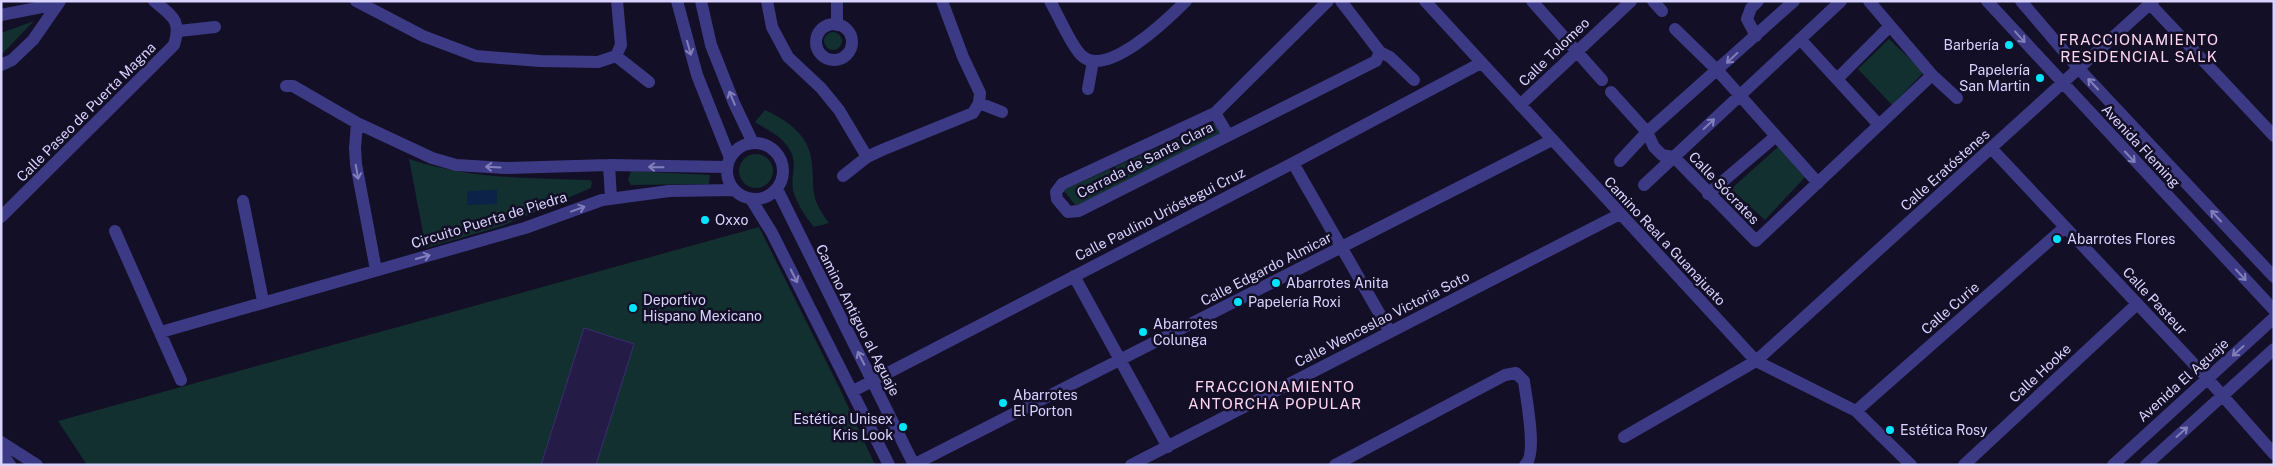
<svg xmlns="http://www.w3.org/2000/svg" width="2275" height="466" font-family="'Public Sans',sans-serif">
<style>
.green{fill:#12302f}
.water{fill:#0c2248}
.building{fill:#241b47;stroke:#3b2d73}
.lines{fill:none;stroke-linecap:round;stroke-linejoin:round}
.minor{stroke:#3d3a85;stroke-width:12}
.oneway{stroke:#837fbc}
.poi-dot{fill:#00e5ff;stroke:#130f26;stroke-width:2}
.labels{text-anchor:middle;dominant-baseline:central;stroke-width:5;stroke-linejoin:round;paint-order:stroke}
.poi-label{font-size:14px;fill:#d9d4ff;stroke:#130f26;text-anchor:start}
.street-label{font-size:14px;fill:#d9d4ff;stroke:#130f26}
.neighbourhood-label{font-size:15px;letter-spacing:1px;fill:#ffd6f0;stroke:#130f26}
</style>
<rect width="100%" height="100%" fill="#130f26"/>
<path class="green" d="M 34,21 L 1,55 L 1,33 Z
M824 41a9 9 0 1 1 18 0a9 9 0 1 1-18 0Z
M 1889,39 L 1924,72 L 1892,105 L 1858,69 Z
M 765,110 C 785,119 808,134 811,158 C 816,188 807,194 829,223 L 814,227 C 806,218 796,202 793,190 C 790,171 801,161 784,142 C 777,134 764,128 755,122 Z
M 1213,123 L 1222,132 L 1077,207 L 1063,190 Z
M 1779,146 L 1808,174 L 1765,220 L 1731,189 Z
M739 171a17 17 0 1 1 34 0a17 17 0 1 1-34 0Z
M 409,159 C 469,179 527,178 590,180 L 592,182 L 591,188 L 502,226 L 426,248 Z
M 631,171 L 710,175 L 709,184 L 631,185 L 628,180 Z
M 759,227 L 840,389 L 875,465 L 87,465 L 58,421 Z"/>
<path class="water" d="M 497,190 L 497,204 L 467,205 L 467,191 Z"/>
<path class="building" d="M 584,328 L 634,344 L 596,465 L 541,465 Z"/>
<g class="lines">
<path class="minor" d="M 356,1 L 423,36 L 476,56 L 540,61 L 598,62 L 616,56 L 621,45 L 617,1
M 677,1 L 697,75 L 730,158
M 701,1 L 711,45 L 734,103 L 753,143
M 767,1 L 772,27 L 788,57 L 821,88 L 839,110 L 867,157
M 837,1 L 837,25
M 1050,1 C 1057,13 1072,47 1081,55 C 1106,80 1169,18 1186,1
M 1328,1 L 1215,113 L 1062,184 L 1056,192 L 1057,199 L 1068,212 L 1079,211 L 1376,61 L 1380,52
M 1341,1 L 1380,52
M 1425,1 L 1756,361 L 1856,411 L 1911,465
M 1532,1 L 1602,80
M 1653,1 L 1662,11
M 1869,1 L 1932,75 L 1957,98
M 1987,1 L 2274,310
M 2021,1 L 2079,69 L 2274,277
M 2150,4 L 2274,136
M 1,15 L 57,4
M816 42a18 18 0 1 1 36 0a18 18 0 1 1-36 0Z
M 1675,29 L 1718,71 L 1818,183
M 179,31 L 215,27
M 1756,36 L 1747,19 L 1751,8 L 1758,1
M 1800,39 L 1879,125
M 1380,52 L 1390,57 L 1414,80
M 616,56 L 649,82
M 1,65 L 12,60 L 33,40 L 60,1
M 1837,79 L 1890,26
M 286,86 L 293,86 L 357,123 L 432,158 L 456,165 L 505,168 L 609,165 L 727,167
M 1088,89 L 1093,61
M 1611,92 L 1647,132 L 1654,147 L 1662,155 L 1674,157 L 1756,241 L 1932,75
M 979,103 L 1002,112
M 1520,105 L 1631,1
M 1215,113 L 1228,135
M 357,123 L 355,148 L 356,164 L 376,270
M727 171a28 28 0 1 1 56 0a28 28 0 1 1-56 0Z
M 1991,148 L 2207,378 L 2274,454
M 1620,161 L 1647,132 L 1794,1
M 1293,163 L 1390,332
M 609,165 L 611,198
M 843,176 L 867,157 L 882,150 L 973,113 L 979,103 L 980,93 L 963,57 L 942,1
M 1644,185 L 1841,1
M 777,189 L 914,465
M 1708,194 L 1776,136
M 751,199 L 772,233 L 889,465
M 243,201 L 263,301
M 1,217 L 174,45 C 182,20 172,16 154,1
M 115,231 L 181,380
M 1074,276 L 1168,447
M 161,332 L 525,228 L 602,200 L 669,191 L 734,190
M 853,391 L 1293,163 L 1481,63
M 1856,411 L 2065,227
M 1624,437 L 1756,361 L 2153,1
M 1,442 L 37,465
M 1,452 L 10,465
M 913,465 L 1552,140
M 1131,465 L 1620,214
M 1335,465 L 1505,375 L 1516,373 L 1524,381 C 1526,398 1538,455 1525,465
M 1964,465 L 2137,304
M 2113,465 L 2274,318
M 2146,465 L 2274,349"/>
</g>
<defs><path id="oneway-shaft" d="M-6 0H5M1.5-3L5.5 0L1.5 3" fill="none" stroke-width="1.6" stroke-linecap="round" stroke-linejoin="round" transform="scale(1.25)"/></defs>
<g class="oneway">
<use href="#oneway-shaft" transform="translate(2020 37) rotate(48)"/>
<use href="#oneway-shaft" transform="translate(689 48) rotate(74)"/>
<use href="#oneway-shaft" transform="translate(1732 58) rotate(137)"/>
<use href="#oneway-shaft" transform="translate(2093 84) rotate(-133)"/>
<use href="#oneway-shaft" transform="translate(732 98) rotate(-113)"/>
<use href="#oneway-shaft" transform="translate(1709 124) rotate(-43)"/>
<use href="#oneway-shaft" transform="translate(2130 157) rotate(47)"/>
<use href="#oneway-shaft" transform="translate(493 167) rotate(-177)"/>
<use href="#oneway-shaft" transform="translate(656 167) rotate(-179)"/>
<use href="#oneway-shaft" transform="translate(357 172) rotate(80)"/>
<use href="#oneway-shaft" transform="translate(578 209) rotate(-20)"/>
<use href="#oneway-shaft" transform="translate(2216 216) rotate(-133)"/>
<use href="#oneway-shaft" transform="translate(423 257) rotate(-16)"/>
<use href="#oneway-shaft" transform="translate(2241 275) rotate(47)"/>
<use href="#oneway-shaft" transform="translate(794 276) rotate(63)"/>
<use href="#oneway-shaft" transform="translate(2238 351) rotate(138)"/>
<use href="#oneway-shaft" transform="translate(861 358) rotate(-117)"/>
<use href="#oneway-shaft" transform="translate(2182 432) rotate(-42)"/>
</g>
<g class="poi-dot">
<circle cx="2009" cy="45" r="5"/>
<circle cx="2040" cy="78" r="5"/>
<circle cx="705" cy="220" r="5"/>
<circle cx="2057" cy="239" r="5"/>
<circle cx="1276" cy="283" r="5"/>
<circle cx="1238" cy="302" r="5"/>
<circle cx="633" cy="308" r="5"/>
<circle cx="1143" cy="332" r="5"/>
<circle cx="1003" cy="403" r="5"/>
<circle cx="903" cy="427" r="5"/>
<circle cx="1890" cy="430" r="5"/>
</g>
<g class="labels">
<g class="poi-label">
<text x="1999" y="45" text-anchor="end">Barbería</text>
<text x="2030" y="70" text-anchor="end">Papelería<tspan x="2030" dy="16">San Martin</tspan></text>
<text x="715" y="220">Oxxo</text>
<text x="2067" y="239">Abarrotes Flores</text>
<text x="1286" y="283">Abarrotes Anita</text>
<text x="643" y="300">Deportivo<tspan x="643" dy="16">Hispano Mexicano</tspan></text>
<text x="1248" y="302">Papelería Roxi</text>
<text x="1153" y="324">Abarrotes<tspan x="1153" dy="16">Colunga</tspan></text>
<text x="1013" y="395">Abarrotes<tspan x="1013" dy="16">El Porton</tspan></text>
<text x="893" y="419" text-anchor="end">Estética Unisex<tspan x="893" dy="16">Kris Look</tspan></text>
<text x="1900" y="430">Estética Rosy</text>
</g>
<g class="street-label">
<text transform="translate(1554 52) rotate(-44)">Calle Tolomeo</text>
<text transform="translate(86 112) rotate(-45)">Calle Paseo de Puerta Magna</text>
<text transform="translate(2141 146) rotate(47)">Avenida Fleming</text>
<text transform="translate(1145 160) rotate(-27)">Cerrada de Santa Clara</text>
<text transform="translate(1945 170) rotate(-42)">Calle Eratóstenes</text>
<text transform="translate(1724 188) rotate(46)">Calle Sócrates</text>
<text transform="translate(1160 214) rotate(-27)">Calle Paulino Urióstegui Cruz</text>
<text transform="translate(489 220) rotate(-17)">Circuito Puerta de Piedra</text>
<text transform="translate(1665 241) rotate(47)">Camino Real a Guanajuato</text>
<text transform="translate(1266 269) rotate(-27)">Calle Edgardo Almicar</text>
<text transform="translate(2155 301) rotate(47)">Calle Pasteur</text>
<text transform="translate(1950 308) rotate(-41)">Calle Curie</text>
<text transform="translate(1382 319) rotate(-27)">Calle Wenceslao Victoria Soto</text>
<text transform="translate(858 320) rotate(63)">Camino Antiguo al Aguaje</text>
<text transform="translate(2040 373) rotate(-43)">Calle Hooke</text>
<text transform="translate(2183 380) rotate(-42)">Avenida El Aguaje</text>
</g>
<g class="neighbourhood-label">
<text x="2139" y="39">FRACCIONAMIENTO<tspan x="2139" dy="17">RESIDENCIAL SALK</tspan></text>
<text x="1275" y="386">FRACCIONAMIENTO<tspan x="1275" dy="17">ANTORCHA POPULAR</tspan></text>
</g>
</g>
<rect width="2275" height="466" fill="none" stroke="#d9d4ff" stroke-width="5"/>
</svg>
